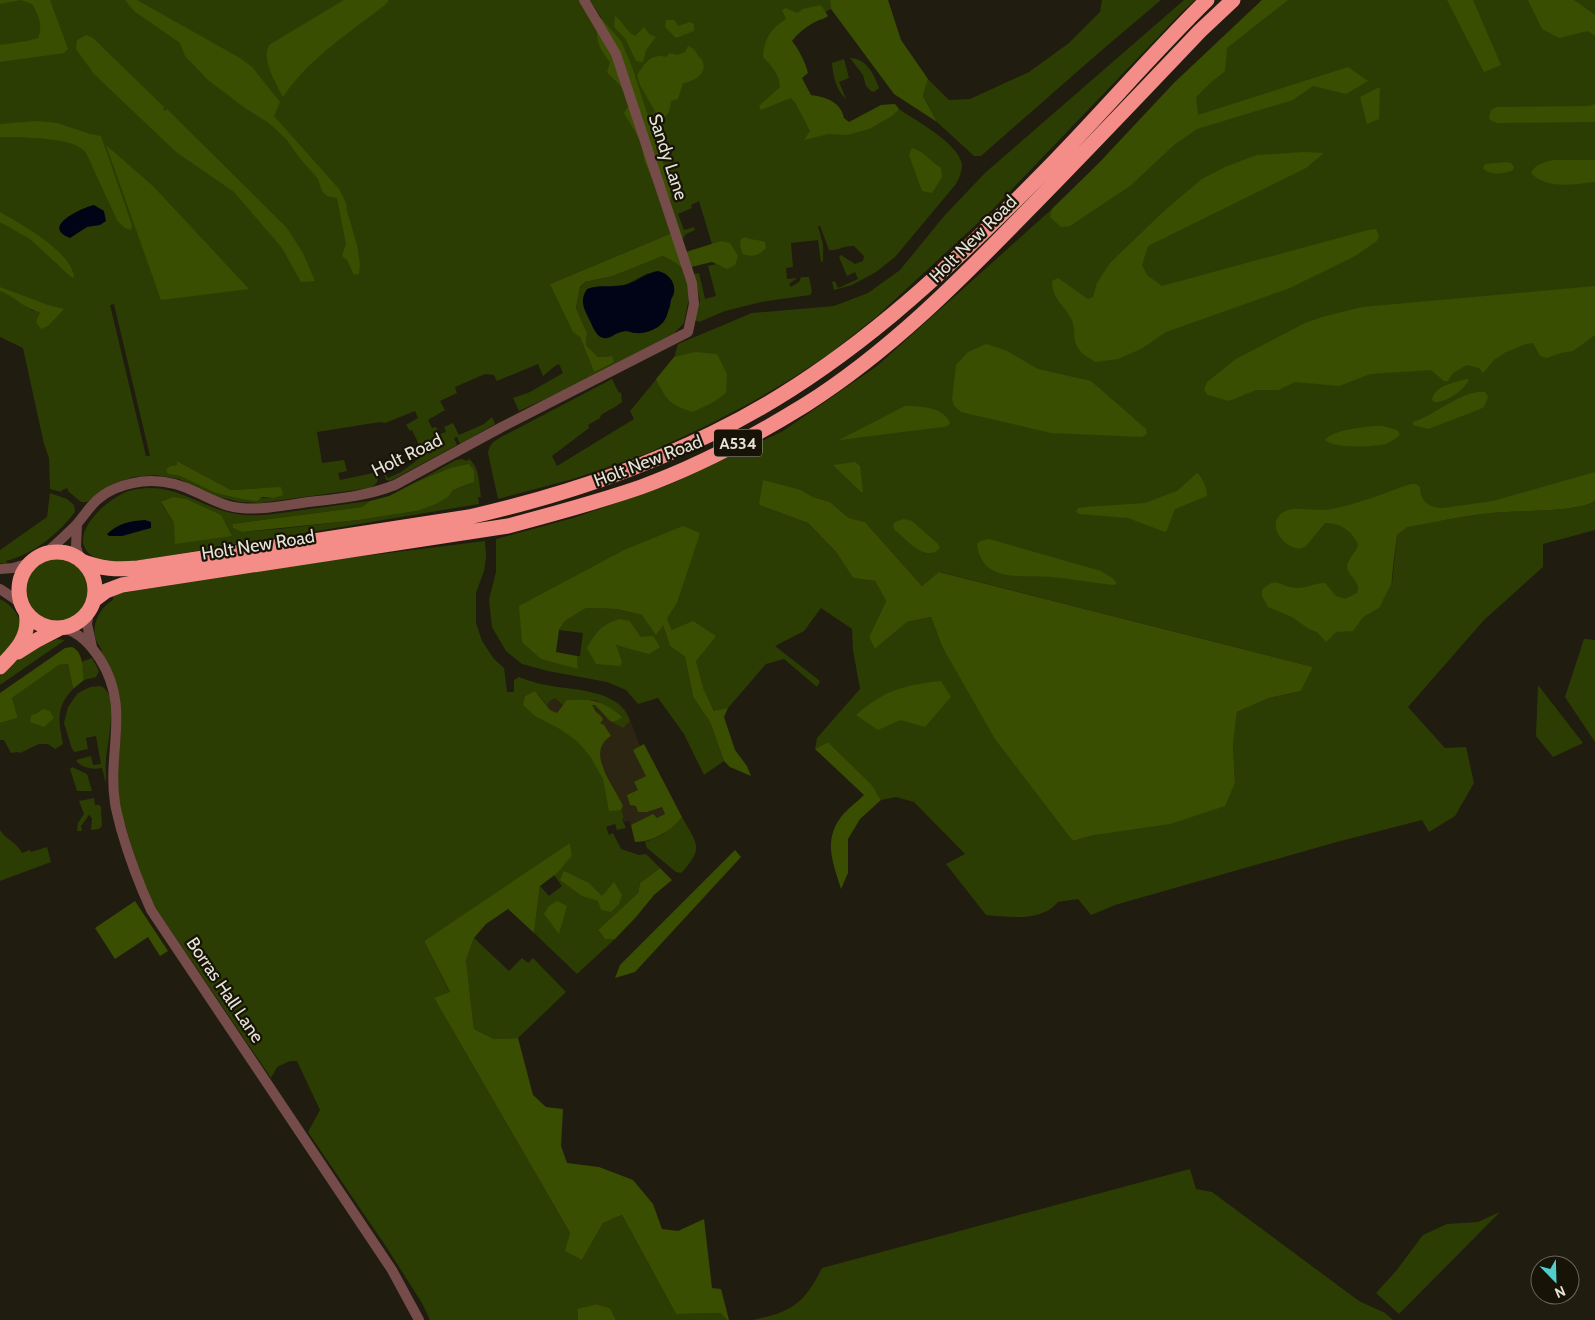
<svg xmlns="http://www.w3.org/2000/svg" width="1595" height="1320" font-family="Cabin,sans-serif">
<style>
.built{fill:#2b2512}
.green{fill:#2c3d03;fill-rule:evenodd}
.forest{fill:#394e00}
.water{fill:#000416}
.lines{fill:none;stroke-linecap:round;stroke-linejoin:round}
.minor{stroke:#764c4a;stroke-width:10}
.highway{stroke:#f48d88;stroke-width:15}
.labels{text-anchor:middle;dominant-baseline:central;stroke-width:4.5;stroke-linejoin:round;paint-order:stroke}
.shield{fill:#171307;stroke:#a8a59b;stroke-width:1}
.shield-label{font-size:16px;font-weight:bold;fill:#e6e3da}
.street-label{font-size:18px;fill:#e6e3da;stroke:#171307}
</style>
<rect width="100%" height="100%" fill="#201c10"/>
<path class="built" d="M 544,685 L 598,694 L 619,703 L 627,712 L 640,746 L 677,816 L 634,839 L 630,821 L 624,822 L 622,819 L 624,817 L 609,780 L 543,713 Z"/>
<path class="green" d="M 0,0 L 580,0 L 614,56 L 672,233 L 550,284 L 580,337 L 594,372 L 612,356 L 598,357 L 586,345 L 587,333 L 576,308 L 580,288 L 585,282 L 613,276 L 663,256 L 676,263 L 686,272 L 689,298 L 684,323 L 673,334 L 580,383 L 519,411 L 513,398 L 530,392 L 563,373 L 559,364 L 555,366 L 543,376 L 538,364 L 497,381 L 494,375 L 485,374 L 455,387 L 457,393 L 440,401 L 445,410 L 428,420 L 432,428 L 436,427 L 440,434 L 446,432 L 444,427 L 453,423 L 459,435 L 484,424 L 492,417 L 495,424 L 460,444 L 457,437 L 454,438 L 457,445 L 390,481 L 386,480 L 383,471 L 388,478 L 401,472 L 424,455 L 412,430 L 410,431 L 406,425 L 418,418 L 415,411 L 385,423 L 380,422 L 317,432 L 322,463 L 344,460 L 347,471 L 338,473 L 340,480 L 378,472 C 379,480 378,484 370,488 L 260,503 L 240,502 L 215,496 L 179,479 L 155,475 L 133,477 L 110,485 L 87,502 L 81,502 L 68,491 L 68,488 L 62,490 L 61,492 L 50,489 L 49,458 L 44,444 L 23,348 L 0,337 L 0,291 L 9,294 L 33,311 L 52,310 L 0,289 ZM 648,273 L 674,294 L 671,300 L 670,308 L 635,333 L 627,331 L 619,332 L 611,286 L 625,285 ZM 114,304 L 150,456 L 146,456 L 110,305 ZM 177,461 L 231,490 L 263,488 L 273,498 L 241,499 L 215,493 L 180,476 L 168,474 L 170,466 L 178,465 Z
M 590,0 L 830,0 L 831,9 L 767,43 L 814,136 L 894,106 C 911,118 960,143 962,165 C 962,172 959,178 956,184 L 895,257 L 876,272 L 852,285 L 834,290 L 832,282 L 835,281 L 838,288 L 858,279 L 855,272 L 847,276 L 839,257 L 841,255 L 855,264 L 863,261 L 864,256 L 854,246 C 843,245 839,251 829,250 L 820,226 L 818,226 L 823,245 L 823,261 L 821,262 L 818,240 L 791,243 L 793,267 L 786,268 L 787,279 L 797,278 L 789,284 L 791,287 L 799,282 L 801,277 L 809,277 L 812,292 L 810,295 L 761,302 L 725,311 L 699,322 L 695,320 L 700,300 L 694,274 L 699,273 L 705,299 L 716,296 L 708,266 L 716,264 L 726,268 L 712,244 L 699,201 L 691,205 L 692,208 L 678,214 L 684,230 L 694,227 L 695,230 L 686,234 L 682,240 L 622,51 Z
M 1102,0 L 1161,0 L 1102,50 L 981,156 L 974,156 L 937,122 L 923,96 L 928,79 L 949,100 L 970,99 L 1029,72 L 1069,43 L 1100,12 Z
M 1184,0 L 1195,0 L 1183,11 L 993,209 L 876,317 L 829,354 L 791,379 L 752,402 L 710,424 L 646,454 L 573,479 L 498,499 L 488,453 C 489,443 496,440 503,436 L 612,379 L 619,393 L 621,392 L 622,402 C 615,408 608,410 601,415 L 600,418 L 588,425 L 589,428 L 552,456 L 557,466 L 634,419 L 630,411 L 674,358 L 678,344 L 752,313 L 834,306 L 868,293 L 900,270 L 945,215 L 985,173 Z
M 1262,0 L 1595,0 L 1595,476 L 1493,505 L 1395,516 L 1392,584 L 1397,535 L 1407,526 C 1435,522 1463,516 1492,513 C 1517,510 1575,513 1595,501 L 1595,530 L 1543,544 L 1543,567 L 1484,620 L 1408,707 L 1445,748 L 1466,747 L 1474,783 L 1455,816 L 1429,832 L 1422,820 L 1333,843 L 1115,905 L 1091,915 L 1078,899 L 1058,902 C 1042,922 1009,917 986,915 L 946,864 L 965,854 L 914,802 L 896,797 L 881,800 L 872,785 L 828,742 L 815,749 L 817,738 L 860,689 L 853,650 L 852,629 L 821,608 L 804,631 L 775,646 L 820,681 L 817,687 L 784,659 L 766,664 L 728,708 L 715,712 L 702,688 L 696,661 L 672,630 L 667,619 L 677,603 L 699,532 L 522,642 L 578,669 L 577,656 L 580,656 L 583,633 L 559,630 L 565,621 L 586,608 L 617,609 L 642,615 L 663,625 L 670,646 L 685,657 L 693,697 L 710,722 L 724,761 L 704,775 L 684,734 L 658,698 L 638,704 L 626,690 L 607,682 L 548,671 L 522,664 L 506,651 L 492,627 L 489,600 L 496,572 L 496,539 L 573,518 L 671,484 L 783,431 L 877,366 L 1052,209 L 1099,163 L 1174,83 ZM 801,490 L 813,497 L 830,502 L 849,518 L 865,522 L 922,586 L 940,572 L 1313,667 L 1301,691 L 1269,698 L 1237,712 L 1233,745 L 1235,783 L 1094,835 L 1073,841 L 942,646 L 931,617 L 907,622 L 875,649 L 869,637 L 886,601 L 875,581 L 853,578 L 836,552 L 808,523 L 759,505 ZM 630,621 L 641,637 L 631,648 L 615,645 Z
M 850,58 C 866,58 874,74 879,88 L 874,92 L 871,91 L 866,86 L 863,75 Z
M 844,59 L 849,78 L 839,82 L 846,99 C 836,90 833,76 832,63 Z
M 462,459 L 467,461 L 469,459 C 480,468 479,483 481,497 L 478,497 L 479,504 L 136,561 C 123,561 102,563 91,555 C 65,535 109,497 129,491 C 175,478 202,512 245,515 C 264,516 283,513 302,510 C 325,507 347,504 370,501 L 362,507 L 232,524 L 233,528 L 242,532 L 278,529 L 359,520 L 417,511 L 449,496 L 453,490 L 472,483 L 450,468 L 418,481 L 456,460 ZM 161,503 L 232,536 L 174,523 Z
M 50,493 L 67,499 L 74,505 L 75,512 C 58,534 34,554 6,561 L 7,563 L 0,563 L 0,550 L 47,517 Z
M 485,541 L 486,557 L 484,571 L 476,593 L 476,623 L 482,641 L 494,659 L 504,668 L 507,692 L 514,692 L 514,680 L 519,677 C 528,680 537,684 546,685 C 575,691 618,688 630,721 L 623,728 L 610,721 L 614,722 L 623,716 L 596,700 L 568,700 L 564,706 L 555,698 L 548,702 L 548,706 L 535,691 L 525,696 L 571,729 L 609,780 L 624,817 L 622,819 L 626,828 L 617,830 L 615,824 L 606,827 L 609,835 L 613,833 L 621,849 L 639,855 L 646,854 L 660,868 L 640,883 L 638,893 L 598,930 L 605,939 L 615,939 L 577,974 L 534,933 L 540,886 L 549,896 L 562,886 L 554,875 L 572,856 L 570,844 L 424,941 L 450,993 L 434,998 L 570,1233 L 566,1251 L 582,1260 L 603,1223 L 622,1215 L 676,1314 L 722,1313 L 727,1320 L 616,1320 L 610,1308 L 596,1304 L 589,1307 L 577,1309 L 578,1320 L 430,1320 L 422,1303 L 387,1248 L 308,1132 L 320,1110 L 297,1061 L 290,1061 L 277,1067 L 271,1078 L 155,907 L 140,874 L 116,794 L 121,732 L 100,652 L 102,651 C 100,646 96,642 95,637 C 92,622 101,607 113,600 L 113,596 L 121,593 L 316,562 Z
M25 590a32 32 0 1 1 64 0a32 32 0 1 1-64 0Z
M 0,599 C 13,606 25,619 18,635 C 15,643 6,651 0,658 Z
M 57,639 L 65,640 L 0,685 L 0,676 L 13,662 L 37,645 L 40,647 Z
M 1584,639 L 1595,640 L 1595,742 L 1565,697 Z
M 92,658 L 99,671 L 96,677 L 84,680 L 81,662 Z
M 68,664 L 73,689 C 56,707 58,720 63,744 L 55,749 L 48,744 L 39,744 L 20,753 L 17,752 L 11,753 L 4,740 L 0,740 L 0,723 L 18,718 L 12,698 L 59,665 Z
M 1538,685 L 1583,743 L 1553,757 L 1536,736 Z
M 100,686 C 120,691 107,745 106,760 C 105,768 106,776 106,784 L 102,768 C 93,770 81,768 76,760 L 91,756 L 93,765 L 101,764 L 96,736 L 86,738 L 88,749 L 75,752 L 72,749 L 64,723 L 68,707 L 78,693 L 90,687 Z
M 72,767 L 87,774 L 92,791 L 77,791 L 70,769 Z
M 94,798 L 95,805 L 99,805 L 101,807 L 102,826 L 99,829 L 91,830 L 92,818 L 89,815 L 81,826 L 82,831 L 77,831 L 78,823 L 84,814 L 79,801 Z
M 682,817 C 697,845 705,847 681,873 L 676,872 L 647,848 L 645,842 L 662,835 Z
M 0,830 C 6,840 17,842 22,853 L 30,850 L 31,852 L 47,847 L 51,862 L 0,881 Z
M 474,938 L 509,971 L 522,958 L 528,963 L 533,958 L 566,992 L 518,1038 L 494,1039 L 474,1029 L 466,960 Z
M 1190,1169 L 1196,1189 L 1212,1192 L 1359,1301 L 1385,1313 L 1393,1320 L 752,1320 C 792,1312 804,1304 822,1268 Z
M 1500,1212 L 1399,1314 L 1376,1293 L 1396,1271 L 1423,1235 L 1447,1224 L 1478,1222 Z"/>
<path class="forest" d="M 0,0 L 50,0 L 68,49 L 64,53 L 0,62 L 0,45 L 27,41 L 38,38 C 43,26 39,15 32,4 L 21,0 L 0,4 Z
M 125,0 L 137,0 L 240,58 L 252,67 L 280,102 L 274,116 L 339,189 L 346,203 L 347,211 L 357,245 L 360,264 L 359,274 L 354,275 L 347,260 L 342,256 L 346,244 L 337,198 L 327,196 L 322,191 L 318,179 L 298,156 L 287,140 L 269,123 L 245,108 L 208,80 L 185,56 L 180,43 L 134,11 Z
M 344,0 L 389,0 L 385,5 C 349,33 309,58 283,97 C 276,82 261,61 269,45 Z
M 830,0 L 888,0 L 901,40 L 928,79 L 923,96 L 937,122 L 894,94 L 831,9 Z
M 1262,0 L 1288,0 L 1227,48 L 1225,71 L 1209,84 L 1196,97 L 1198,115 L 1348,67 L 1368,81 L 1346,94 L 1313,86 L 1293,100 L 1197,129 L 1174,145 L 1130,186 L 1070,226 L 1061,227 L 1050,217 L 1052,209 L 1099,163 L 1174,83 Z
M 1447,0 L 1473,0 L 1501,65 L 1484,72 Z
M 1528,0 L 1574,0 L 1595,15 L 1595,36 L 1588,31 L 1559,38 L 1542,29 Z
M 821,5 L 828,16 C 824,19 822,19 817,21 C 808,25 798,33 792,41 C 799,50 805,61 808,73 L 802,78 L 811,95 C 826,97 841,102 844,118 L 849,122 L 881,105 L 895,104 L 899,109 L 892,116 L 869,129 L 847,135 L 828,134 L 804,140 L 810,131 L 796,104 L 791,98 L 761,110 L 759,106 L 780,87 C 779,74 772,66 763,57 C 764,39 771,28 786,19 L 782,10 L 786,8 L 797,13 L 803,9 Z
M 615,16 C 624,23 625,30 635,36 L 644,27 L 649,34 L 656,37 L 646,50 L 643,62 L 636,61 L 625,38 L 614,27 Z
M 601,18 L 621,41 L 632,67 L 649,119 L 657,135 L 656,145 L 669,178 L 671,197 L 669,204 L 653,182 L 644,160 L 641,142 L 624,113 L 629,105 L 628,94 L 607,72 L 610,62 C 596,44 597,41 597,19 Z
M 666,20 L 674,20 L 678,26 L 690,22 L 694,24 L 694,31 L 676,38 L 665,27 Z
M 86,35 L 93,38 L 165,108 L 163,108 L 163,110 L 166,111 L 167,109 L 287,228 L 303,253 L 315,281 L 301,282 L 282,248 L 234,192 L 176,152 L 94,74 L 76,49 L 77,40 Z
M 688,46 C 693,48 694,49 697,54 C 698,56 700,57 702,60 C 709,73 693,82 683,83 L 678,99 L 671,101 C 670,110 669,115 660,120 L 640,85 L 637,75 C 645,63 651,53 666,57 L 670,53 L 677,55 L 685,52 Z
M 1380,87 L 1379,119 L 1367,124 L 1360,97 Z
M 1595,104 L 1595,122 L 1592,122 L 1497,123 L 1490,120 L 1489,117 L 1491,110 L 1497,107 L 1589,106 Z
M 37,121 L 57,123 L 90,134 L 101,136 L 132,225 L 131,230 L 125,228 L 117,220 L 87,155 C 86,153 84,150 82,149 C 69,137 18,137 0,137 L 0,124 Z
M 106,145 L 153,186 L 249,289 L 161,300 Z
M 912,148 C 924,151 931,162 941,168 L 942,177 L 932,193 L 922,191 L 909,155 Z
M 1304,152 L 1324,153 L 1306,168 L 1148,246 L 1142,265 L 1147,275 L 1162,286 L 1368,230 L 1376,229 L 1379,236 L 1377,241 L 1355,256 L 1290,288 L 1166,332 L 1141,349 L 1118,359 L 1095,362 C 1091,359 1085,356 1082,353 C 1071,340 1076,335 1073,323 C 1067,306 1052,301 1052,281 L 1058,278 L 1088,299 L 1093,297 L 1097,283 L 1110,263 L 1164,211 L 1202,179 L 1225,167 L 1257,155 Z
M 1554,160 L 1595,160 L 1595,182 C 1574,184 1547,190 1531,173 C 1535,164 1545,162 1554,160 Z
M 1507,162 L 1511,163 L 1514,167 L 1513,170 C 1505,174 1489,176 1483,168 L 1485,164 Z
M 0,212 C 22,225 69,250 74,276 L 73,278 L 70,276 L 30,239 L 0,222 Z
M 672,233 L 686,272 L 676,263 L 663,256 L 613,276 L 585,282 L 580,287 L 576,308 L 587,333 L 586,345 L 598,357 L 612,356 L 614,362 L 594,372 L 580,337 L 573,332 L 550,284 Z
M 745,237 C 753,241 757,239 765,242 L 766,248 C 759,255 753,258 743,254 L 740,246 L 741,239 Z
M 721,241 L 730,243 L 738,256 L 735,265 L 727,269 L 712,262 L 691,267 L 686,252 Z
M 1595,286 L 1595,335 L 1573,351 L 1561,353 L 1547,358 L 1540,356 L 1533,343 L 1526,344 L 1506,352 L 1494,360 L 1483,373 L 1479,368 L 1467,365 L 1453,373 L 1448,381 L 1444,381 L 1431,370 L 1370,374 L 1339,386 L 1295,382 L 1278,390 L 1256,390 L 1229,401 L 1208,395 L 1204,390 L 1207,382 L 1236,359 L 1305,323 L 1322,317 L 1362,307 Z
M 0,287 L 48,305 L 64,309 L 48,326 L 41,329 L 36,322 L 40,312 C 26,310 14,296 0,291 Z
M 986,344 L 1007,351 L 1038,369 L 1091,381 L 1146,429 L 1147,434 L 1142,437 L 1051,433 L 961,412 L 954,406 L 952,399 L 956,365 L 968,352 Z
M 695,352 L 717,354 L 727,374 L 726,393 L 712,403 L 693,412 C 670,405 667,401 656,379 L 674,357 Z
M 1466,379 L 1469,379 C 1465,390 1446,403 1434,402 L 1432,399 C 1436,385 1454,383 1466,379 Z
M 1478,392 L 1485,392 L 1488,397 L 1484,407 L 1478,410 L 1428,429 L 1413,425 L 1413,422 C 1437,414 1454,396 1478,392 Z
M 905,406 C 920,406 944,407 950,423 L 948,426 L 943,427 L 839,440 Z
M 1372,426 L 1383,426 L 1397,430 L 1400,434 C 1395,440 1387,445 1379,445 C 1367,447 1333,448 1325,440 C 1333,430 1359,428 1372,426 Z
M 177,461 L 231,490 L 281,487 L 283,495 L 273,498 L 262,497 L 257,501 L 241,499 L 215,493 L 180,476 L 168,474 L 166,470 L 170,466 L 177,465 Z
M 855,462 L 860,466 L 863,492 L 861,492 L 833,465 Z
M 469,464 L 474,471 L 474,482 L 453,490 L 449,496 L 436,504 L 417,511 L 359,520 L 242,532 L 233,528 L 232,524 L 362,507 L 370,501 L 389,496 L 418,481 L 450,468 Z
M 1595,472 L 1595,501 C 1575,513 1517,510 1492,513 C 1463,516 1435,522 1407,527 L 1397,535 L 1391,584 L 1379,608 L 1363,617 L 1353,631 L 1336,632 L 1326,642 L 1317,632 L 1309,629 L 1292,617 L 1268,607 L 1262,596 L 1262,590 C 1277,574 1281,589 1298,588 C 1307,588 1315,583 1325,583 L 1336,596 L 1345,599 L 1357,593 C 1362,581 1348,577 1347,567 C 1347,558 1357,553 1358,544 C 1352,531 1340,522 1325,523 L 1306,546 C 1292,556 1270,532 1277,519 C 1286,503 1308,511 1323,510 C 1353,507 1383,493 1411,484 L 1416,484 L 1420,487 C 1420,501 1429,508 1443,508 L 1493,501 Z
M 1197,473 C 1203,478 1207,488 1207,496 L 1175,509 L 1167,530 L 1165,532 L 1128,518 L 1079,514 L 1076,512 L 1078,508 L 1085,507 L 1145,503 L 1177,491 Z
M 763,480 L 801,490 L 813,497 L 830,502 L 849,518 L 865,522 L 922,586 L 939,572 L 1313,667 L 1301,691 L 1269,698 L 1237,712 L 1233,745 L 1235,783 L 1225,806 L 1170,824 L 1094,835 L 1073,841 L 995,739 L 942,646 L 931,617 L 907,622 L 875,649 L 869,637 L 886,601 L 875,581 L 853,578 L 836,552 L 808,523 L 759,505 Z
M 173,497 L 186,499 L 221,515 L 232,536 L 175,544 L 174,523 L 161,502 Z
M 904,519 L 912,521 L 938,544 L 940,548 C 926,564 905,538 894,529 L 893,525 L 895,522 Z
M 683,526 L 700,533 L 677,603 L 667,619 L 672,630 L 693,621 L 716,636 L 696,661 L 703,688 L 714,711 L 728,708 L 724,717 L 735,750 L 747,766 L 751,776 L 730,767 L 724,761 L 710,722 L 693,697 L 685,657 L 670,646 L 663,625 L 656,635 L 642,615 L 617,609 L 586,608 L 565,621 L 559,630 L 556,652 L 577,656 L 578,669 L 541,659 L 522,642 L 519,606 L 624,550 Z
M 989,539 L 1101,571 L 1112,578 L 1117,583 L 1114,585 C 1093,583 1073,579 1052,577 C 1024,574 982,585 977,544 L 980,541 Z
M 619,619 L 630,621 L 641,637 L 653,636 L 660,647 L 649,654 L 616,645 L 622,662 L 620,666 L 596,664 L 587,648 C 596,632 601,625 619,619 Z
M 72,647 C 84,652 82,669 84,680 L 73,689 L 68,664 L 59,665 L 12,698 L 18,718 L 0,723 L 0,693 L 65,648 Z
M 941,681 L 951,697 L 925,727 L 900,720 L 878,730 L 856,715 C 884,690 905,685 941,681 Z
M 535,691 L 550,710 L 557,713 L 567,700 C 595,699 601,700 623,717 L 614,722 L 610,721 L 595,705 L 592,705 L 596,712 L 602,717 L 603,720 L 600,723 L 604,725 L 611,736 C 584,752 615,787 623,806 L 621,810 L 609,811 L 603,779 L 590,756 L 577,741 L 560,729 L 535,716 L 523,705 L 525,696 Z
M 43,709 L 50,711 L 54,718 L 44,727 L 30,722 L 31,715 L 36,714 Z
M 828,742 L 872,785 L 881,800 L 860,819 L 848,839 L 848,873 L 841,889 C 833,863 823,841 841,817 C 847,809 857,802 864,795 L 815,749 Z
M 644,744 L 682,817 C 671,831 653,842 635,842 L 631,825 L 653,814 L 657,818 L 665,814 L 662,807 L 647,812 L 638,812 L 636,806 L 630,805 L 627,795 L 638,790 L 634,782 L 646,776 L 633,750 Z
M 570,843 L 572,856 L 556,874 L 540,886 L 534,933 L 508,909 L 486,924 L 474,938 L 466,960 L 474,1029 L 494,1039 L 518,1038 L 533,1095 L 546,1107 L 563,1109 L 561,1146 L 567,1163 L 599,1167 L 633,1180 L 653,1204 L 662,1229 L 678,1231 L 704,1219 L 712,1288 L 721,1289 L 729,1320 L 727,1320 L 721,1313 L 676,1314 L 622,1215 L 603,1223 L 582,1260 L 565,1251 L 570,1233 L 434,998 L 450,992 L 424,941 Z
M 735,850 L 741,857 L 635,972 L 615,978 L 620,965 Z
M 660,868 L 672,880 L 654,895 L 636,917 L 615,939 L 605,939 L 598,930 L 638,893 L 640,883 Z
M 564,871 L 589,883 L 602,896 L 614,882 L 622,895 L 619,904 L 611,912 L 601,910 L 598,901 L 582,896 L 560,880 Z
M 135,901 L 168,951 L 160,956 L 148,937 L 115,959 L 95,928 Z
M 557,901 L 567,906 L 559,934 L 544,914 L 549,906 Z
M 596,1304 L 610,1308 L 616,1320 L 578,1320 L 577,1309 C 584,1307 589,1307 596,1304 Z"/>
<path class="water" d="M 94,205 L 104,211 L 106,221 L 100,225 L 87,227 L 70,238 C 40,227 81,208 94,205 Z
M 658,271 C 668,273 676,282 674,293 C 673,296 671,298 671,300 C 668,311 668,320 658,327 C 651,331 643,334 636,333 C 632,333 629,331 625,331 C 620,332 618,333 614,335 C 600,344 595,332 590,321 C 584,309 579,301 587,289 C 600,284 611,288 624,285 C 636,283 645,273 658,271 Z
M 145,520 L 151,522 L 151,528 L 122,536 L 109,536 L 107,534 C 119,523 130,521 145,520 Z"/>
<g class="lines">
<path class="minor" d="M 77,524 L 76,547 L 80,559
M 45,554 C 55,545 66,535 76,525 C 89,510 94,498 114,489 C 142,477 171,479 198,493 C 211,499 226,507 241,508 C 261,510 282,506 302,503 C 333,499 365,497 395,485 L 500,428 L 688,332 L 694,304 L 692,283 L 616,54 L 584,0
M 0,569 L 13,568 L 30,563
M 0,589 L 15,599 L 24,608
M 89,610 L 87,624 L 92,647
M 63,628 C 80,633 90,644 100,659 C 131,708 107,750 115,803 C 116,811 119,820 121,829 C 129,857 139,884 151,910 L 392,1270 L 419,1320"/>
<path class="highway" d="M19 590a38 38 0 1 1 76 0a38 38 0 1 1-76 0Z
M 81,561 C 101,569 117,570 138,568 L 469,517 C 553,498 636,471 713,433 C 842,371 949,269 1048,168 C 1102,113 1152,54 1207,0
M 94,600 L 106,591 L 122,585 L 508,526 C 553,514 598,502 641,487 C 699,466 753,437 805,405 C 889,352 959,281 1028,210 C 1086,151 1143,91 1200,31 L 1233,0
M 18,652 L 37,640 L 60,628
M 0,667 C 16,651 31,636 26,612"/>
</g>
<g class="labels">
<rect class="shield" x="714" y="429.5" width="48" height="27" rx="4"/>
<g class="shield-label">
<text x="738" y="443">A534</text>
</g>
<g class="street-label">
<text transform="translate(668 157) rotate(72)">Sandy Lane</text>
<text transform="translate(973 239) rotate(-45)">Holt New Road</text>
<text transform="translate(407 455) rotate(-26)">Holt Road</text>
<text transform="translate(648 461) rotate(-21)">Holt New Road</text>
<text transform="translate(258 545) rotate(-9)">Holt New Road</text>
<text transform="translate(225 990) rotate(56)">Borras Hall Lane</text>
</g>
</g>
<g transform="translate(1555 1280) rotate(157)"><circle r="24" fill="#171307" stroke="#6a665b"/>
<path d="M0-4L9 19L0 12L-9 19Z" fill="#52cdcd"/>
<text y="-8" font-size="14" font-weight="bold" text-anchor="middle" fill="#e6e3da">N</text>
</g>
</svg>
